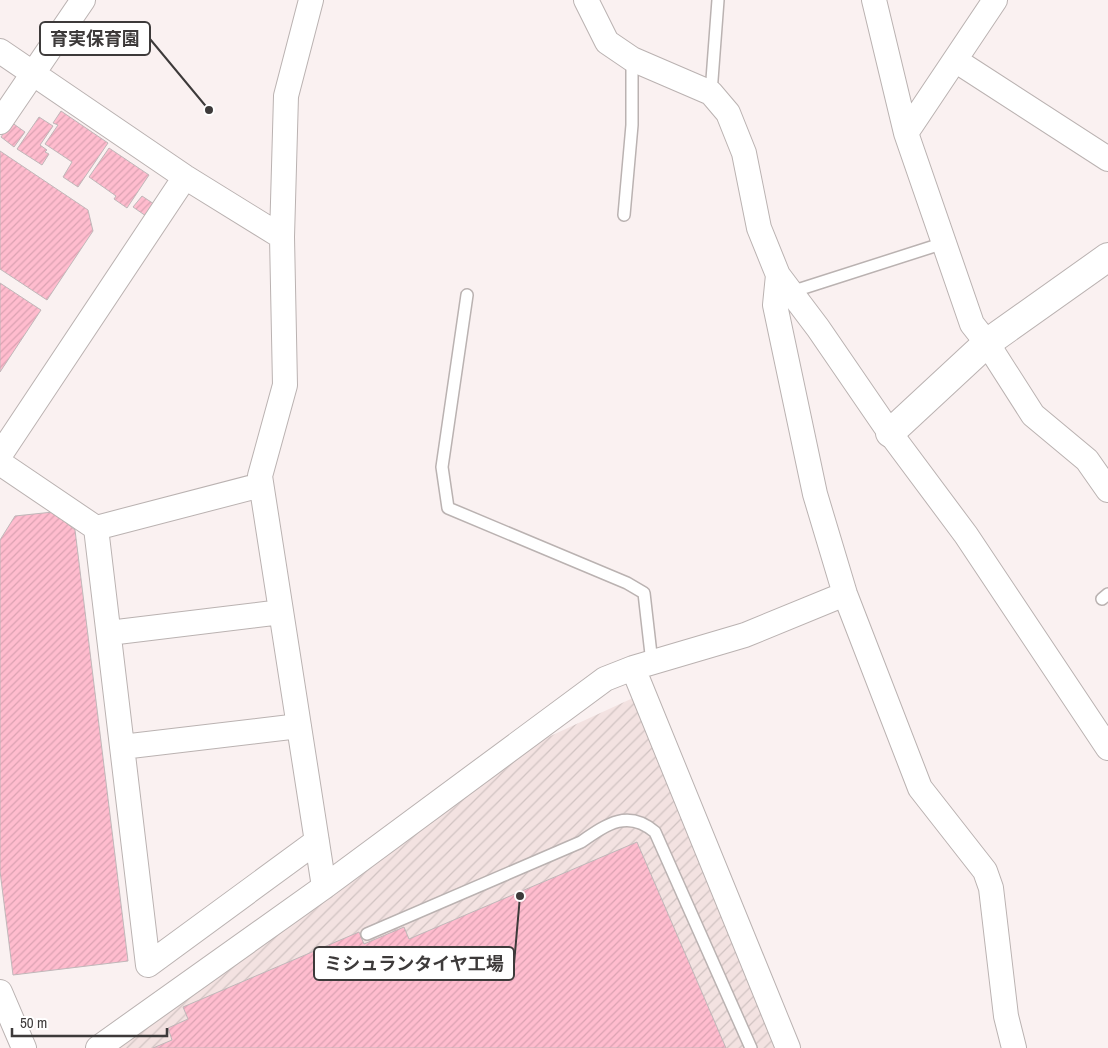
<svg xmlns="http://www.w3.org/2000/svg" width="1108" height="1048" font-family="'Archivo Narrow','Noto Sans JP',sans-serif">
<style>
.industrial{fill:url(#industrial-furrows)}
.building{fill:url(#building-hatch);stroke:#c0b7b9}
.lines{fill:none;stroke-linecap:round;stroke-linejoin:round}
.service-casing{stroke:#bab2b1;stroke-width:14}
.minor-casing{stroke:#bab2b1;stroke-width:26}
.tertiary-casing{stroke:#bab2b1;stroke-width:30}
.service{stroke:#fff;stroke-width:11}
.minor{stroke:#fff;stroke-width:24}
.tertiary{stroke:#fff;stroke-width:28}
.leader{fill:none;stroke:#3d3a3a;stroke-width:2}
.callout-dot{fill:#3d3a3a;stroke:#fff;stroke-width:2}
.callout{fill:#fff;stroke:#3d3a3a;stroke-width:2}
.callout-label{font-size:18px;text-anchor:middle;font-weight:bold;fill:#3d3a3a}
</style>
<defs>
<pattern id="industrial-furrows" width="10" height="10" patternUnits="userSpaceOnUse" patternTransform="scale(1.25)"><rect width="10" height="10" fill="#f3e2e1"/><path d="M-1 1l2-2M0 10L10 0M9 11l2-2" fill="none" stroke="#d1c3c2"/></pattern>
<pattern id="building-hatch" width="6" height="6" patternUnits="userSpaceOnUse" patternTransform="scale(1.25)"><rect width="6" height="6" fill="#ffbcce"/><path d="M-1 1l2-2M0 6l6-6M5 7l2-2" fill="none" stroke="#dba2b2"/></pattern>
</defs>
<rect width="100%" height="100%" fill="#faf1f1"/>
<path class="industrial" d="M 633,698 L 779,1048 L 115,1048 L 533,744 Z"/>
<path class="building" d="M 61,111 L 108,143 L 78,187 L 63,177 L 72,162 L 45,144 L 58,125 L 53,123 Z
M 39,117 L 53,126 L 40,145 L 47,150 L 45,152 L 49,154 L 42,165 L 17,149 Z
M 11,122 L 25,132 L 14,147 L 1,137 Z
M 109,148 L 149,175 L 127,208 L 114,199 L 116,196 L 89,177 Z
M 0,151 L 88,210 L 93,231 L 47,300 L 0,269 Z
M 142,196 L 154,204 L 146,216 L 133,207 Z
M 0,283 L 41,310 L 0,372 Z
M 53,512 L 75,530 L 128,961 L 13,975 L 0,871 L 0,540 L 15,516 Z
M 637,842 L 726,1048 L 153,1048 L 172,1040 L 168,1028 L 188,1019 L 183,1007 L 359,932 L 364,944 L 404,927 L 409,939 Z"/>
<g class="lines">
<g class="service-casing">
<path id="service" d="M 711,93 L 718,0
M 624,215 L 632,125 L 632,59
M 791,292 L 944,243
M 467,295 L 442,467 L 448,508 L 627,583 L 644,593 L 652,663
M 1102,599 L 1108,594
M 367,934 L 581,842 C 607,824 628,809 655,832 L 751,1048"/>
</g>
<g class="minor-casing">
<path id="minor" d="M 311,0 L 286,96 L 282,237 L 285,385 L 260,476 L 324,887
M 586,0 L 607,42 L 632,59 L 711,93 L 728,113 L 744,153 L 759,228 L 778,275 L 818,328 L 890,433 L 966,535 L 1108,748
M 874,0 L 906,133 L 972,324 L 987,343 L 1033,415 L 1087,460 L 1108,490
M 0,51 L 185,177 L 282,237
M 955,60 L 1108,159
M 0,122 L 83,0
M 906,133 L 995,0
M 778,275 L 775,305 L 815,494 L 845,594 L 920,788 L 985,871 L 991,888 L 1006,1016 L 1014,1048
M 0,455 L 185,177
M 0,463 L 96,528 L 148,965 L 317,841
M 96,528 L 261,485
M 109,633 L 281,612
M 633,668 L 788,1048
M 122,747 L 299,726
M 0,992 L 24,1048
M 98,1048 L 324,887 L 605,679 L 633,668 L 745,635 L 845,594"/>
</g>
<g class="tertiary-casing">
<path id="tertiary" d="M 890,433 L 987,343 L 1108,257"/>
</g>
<use href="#service" class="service"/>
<use href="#minor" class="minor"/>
<use href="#tertiary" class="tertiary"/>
</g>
<path class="leader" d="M209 110L150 39M520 896L514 964"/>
<g class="callout-dot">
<circle cx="209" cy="110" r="5"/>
<circle cx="520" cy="896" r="5"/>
</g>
<g class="callout">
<rect x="40" y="22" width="110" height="33" rx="5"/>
<rect x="314" y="947" width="200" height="33" rx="5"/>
</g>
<g class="callout-label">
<text x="95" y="45">育実保育園</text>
<text x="414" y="970">ミシュランタイヤ工場</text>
</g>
<path d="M12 1028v8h155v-8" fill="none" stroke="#3d3a3a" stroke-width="2.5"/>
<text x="20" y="1028" font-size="15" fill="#3d3a3a" stroke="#ffffff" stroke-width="4" paint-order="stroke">50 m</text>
</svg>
